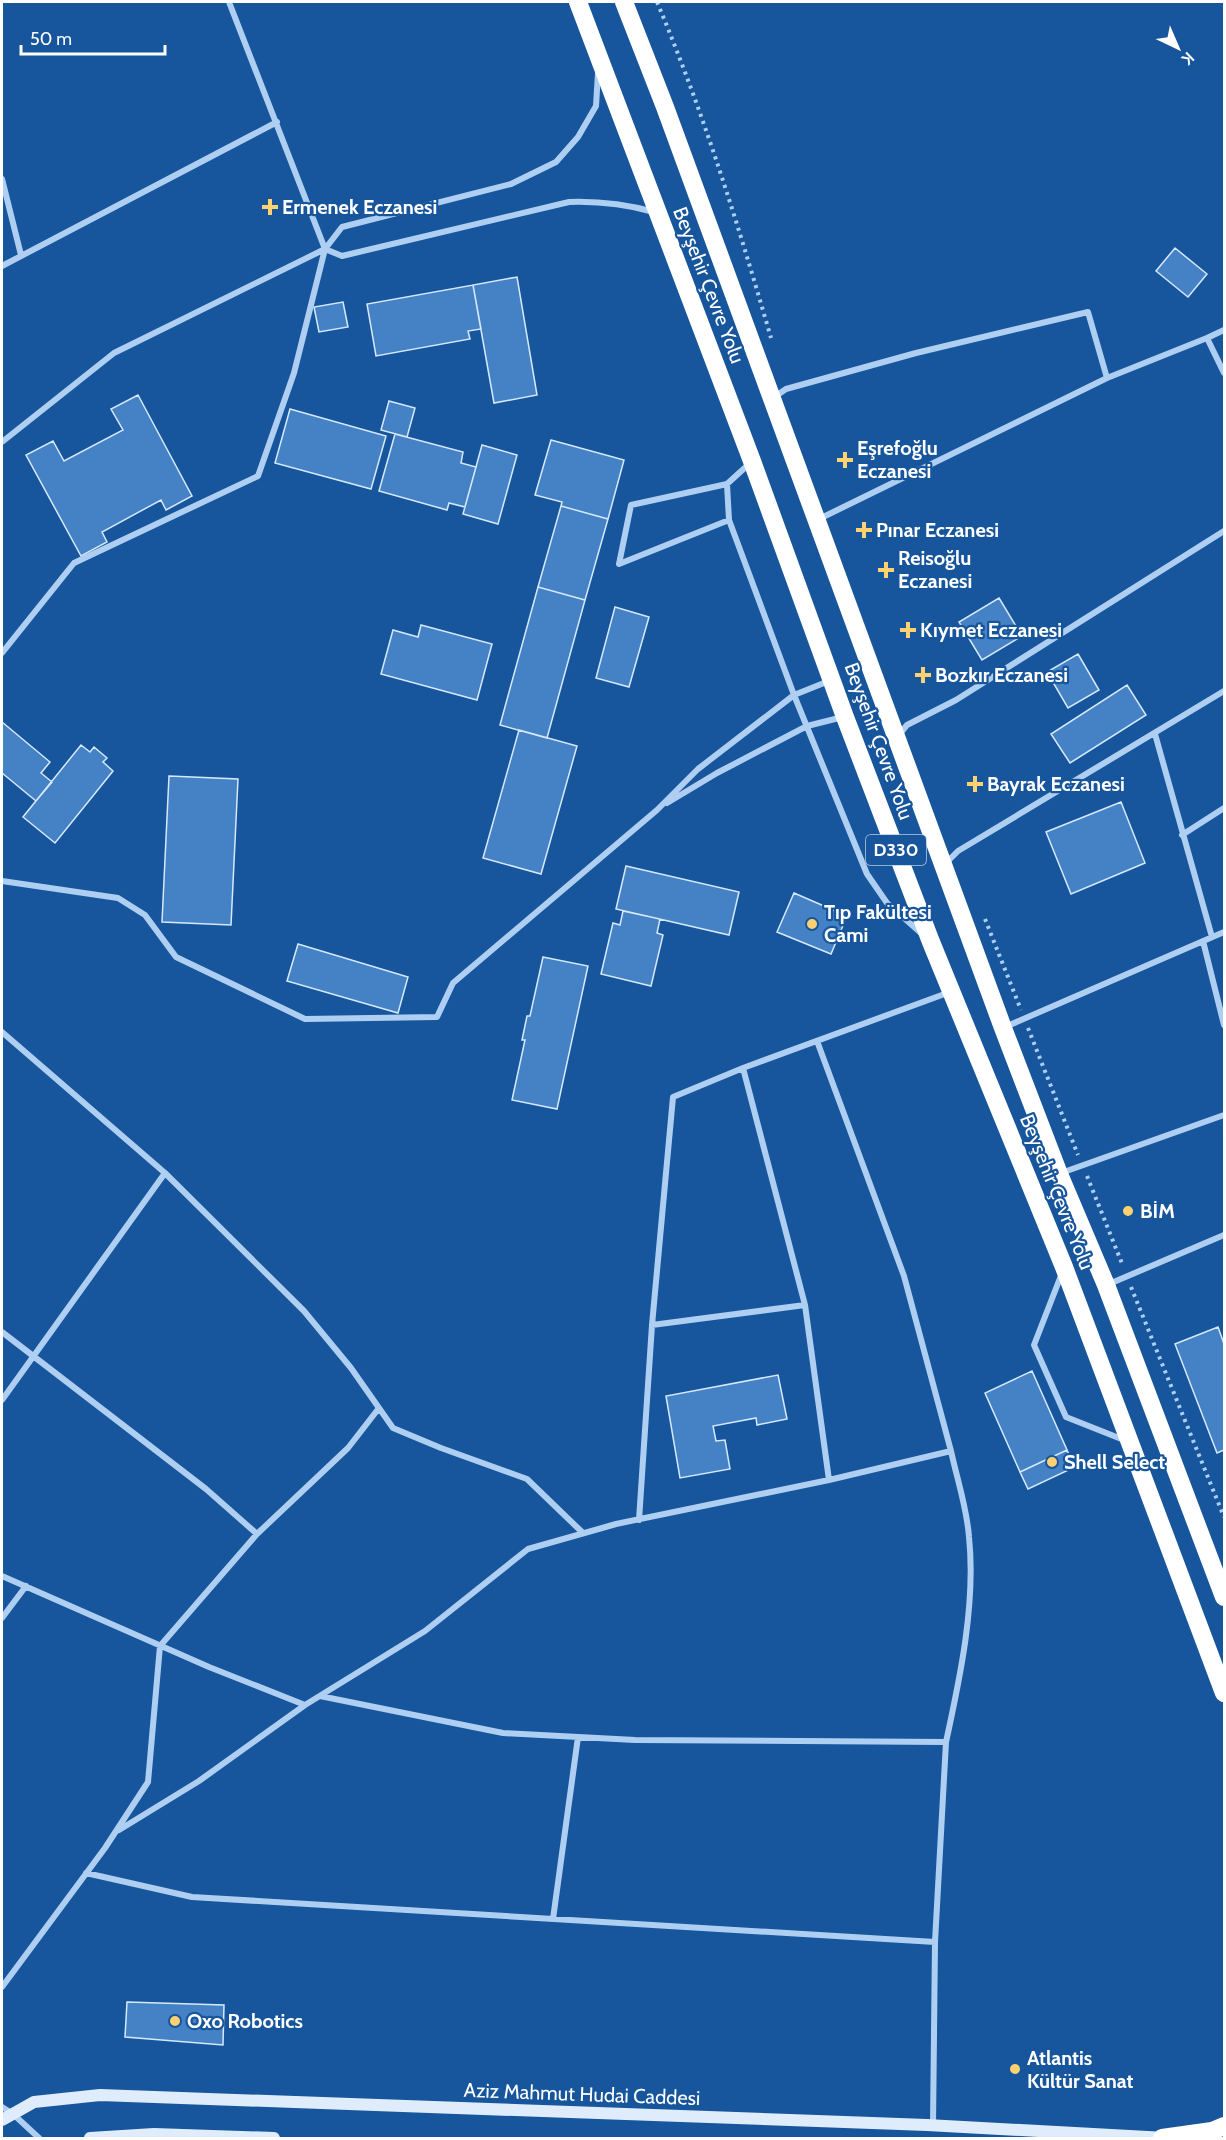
<svg xmlns="http://www.w3.org/2000/svg" width="1226" height="2140" font-family="Cabin,sans-serif">
<style>
.building{fill:#4481c5;stroke:#d6e9fc;stroke-width:1.5}
.lines{fill:none;stroke-linecap:round;stroke-linejoin:round}
.path{stroke:#afcff2;stroke-width:4;stroke-dasharray:3 4.5;stroke-linecap:butt}
.street{stroke:#afcff2;stroke-width:6}
.secondary{stroke:#deecfc;stroke-width:12}
.highway{stroke:#fff;stroke-width:18}
.poi-dot{fill:#ffd170;stroke:#17569c;stroke-width:2}
.labels{text-anchor:middle;dominant-baseline:central;stroke-width:4.5;stroke-linejoin:round;paint-order:stroke}
.shield{fill:#17569c;stroke:#b9cce1;stroke-width:1.5}
.shield-label{font-size:18px;font-weight:bold;fill:#fff}
.poi-label{font-size:20px;font-weight:bold;fill:#fff;stroke:#17569c;text-anchor:start}
.street-label{font-size:20px;fill:#fff;stroke:#17569c}
</style>
<rect width="100%" height="100%" fill="#17569c"/>
<path class="building" d="M 1175,248 L 1207,274 L 1188,297 L 1156,271 Z
M 517,277 L 537,395 L 494,403 L 473,285 Z
M 473,285 L 481,329 L 468,331 L 470,339 L 376,356 L 367,304 Z
M 343,302 L 348,327 L 319,332 L 314,307 Z
M 138,395 L 192,496 L 166,510 L 161,500 L 102,532 L 107,542 L 81,556 L 26,455 L 53,441 L 64,461 L 123,430 L 111,409 Z
M 389,401 L 415,408 L 407,437 L 381,430 Z
M 290,409 L 386,436 L 371,489 L 275,463 Z
M 395,434 L 463,452 L 461,463 L 476,467 L 465,507 L 449,503 L 447,510 L 379,491 Z
M 551,440 L 624,460 L 608,519 L 561,506 L 562,502 L 535,495 Z
M 482,445 L 517,455 L 498,524 L 463,514 Z
M 561,506 L 608,519 L 585,600 L 538,587 Z
M 538,587 L 585,600 L 547,738 L 500,725 Z
M 999,598 L 1022,636 L 982,660 L 959,622 Z
M 615,607 L 649,617 L 629,687 L 596,678 Z
M 421,625 L 492,644 L 477,700 L 381,674 L 393,630 L 418,637 Z
M 1078,654 L 1099,690 L 1068,708 L 1047,672 Z
M 1127,685 L 1146,715 L 1070,763 L 1051,734 Z
M 2,722 L 50,762 L 41,773 L 52,782 L 36,801 L 2,773 Z
M 519,730 L 577,746 L 541,874 L 483,858 Z
M 81,745 L 90,752 L 94,747 L 107,758 L 103,762 L 113,771 L 55,843 L 23,817 Z
M 169,776 L 238,779 L 231,925 L 162,922 Z
M 1121,802 L 1145,863 L 1071,894 L 1046,832 Z
M 626,866 L 739,892 L 729,935 L 616,909 Z
M 794,893 L 847,916 L 831,954 L 777,932 Z
M 623,911 L 660,919 L 657,933 L 663,935 L 651,986 L 601,974 L 613,923 L 620,925 Z
M 298,944 L 408,977 L 398,1013 L 287,981 Z
M 543,957 L 588,966 L 557,1109 L 512,1100 L 525,1040 L 522,1040 L 527,1016 L 530,1016 Z
M 1218,1327 L 1224,1344 L 1224,1450 L 1217,1453 L 1175,1344 Z
M 1032,1371 L 1067,1450 L 1020,1472 L 985,1393 Z
M 778,1375 L 787,1419 L 757,1425 L 756,1418 L 713,1426 L 716,1441 L 725,1440 L 730,1469 L 680,1478 L 666,1396 Z
M 1067,1450 L 1075,1467 L 1028,1489 L 1020,1472 Z
M 127,2002 L 224,2005 L 223,2045 L 125,2037 Z"/>
<g class="lines">
<path class="path" d="M 657,2 C 703,111 738,224 771,338
M 985,919 L 1021,1010
M 1028,1028 L 1078,1155
M 1087,1176 L 1123,1266
M 1131,1287 L 1224,1517"/>
<path class="street" d="M 229,2 L 325,249 L 342,227 L 511,184 L 556,162 L 578,137 L 596,106 L 598,73
M 2,179 L 21,255
M 2,266 L 277,122
M 1207,338 L 1224,330
M 773,398 L 786,389 L 916,353 L 1088,312 L 1107,378
M 2,442 L 114,353 L 325,249 L 342,256 L 569,202 C 599,201 625,204 654,212
M 749,464 L 727,484 L 729,520 L 794,695 L 867,874 L 887,903 L 921,933
M 819,519 L 1107,378 L 1207,338 L 1224,373
M 619,564 L 631,505 L 727,484
M 619,564 L 729,520
M 2,653 L 74,563 L 258,476 L 294,373 L 325,249
M 1155,734 L 1212,937
M 898,736 L 907,725 L 956,700 L 1224,531
M 667,803 L 717,773 L 807,726 L 843,717
M 1182,835 L 1224,808
M 945,864 L 958,851 L 1224,691
M 2,881 L 118,898 L 145,915 L 176,957 L 305,1019 L 437,1017 L 453,983 L 657,810 L 698,769 L 794,695 L 829,681
M 1203,941 L 1224,1025
M 1005,1027 L 1224,932
M 2,1032 L 165,1173 L 304,1311 L 351,1368 L 393,1428 L 441,1448 L 527,1479 L 583,1533
M 817,1041 L 904,1276 L 951,1451
M 1061,1173 L 1224,1115
M 1062,1273 L 1034,1345 L 1066,1417 L 1124,1440
M 1109,1284 L 1224,1235
M 652,1325 L 805,1305
M 2,1332 L 206,1489 L 257,1534 L 160,1646 L 148,1782 L 105,1848 L 2,1987
M 2,1400 L 165,1173
M 829,1480 L 951,1451 C 957,1479 967,1508 969,1537 C 976,1603 960,1678 946,1742
M 639,1520 L 652,1325 L 673,1097 L 743,1068
M 257,1534 L 348,1448 L 379,1408
M 2,1576 L 209,1667 L 305,1705 L 425,1631 L 528,1549 L 616,1524 L 829,1480 L 805,1305 L 743,1068 L 950,992
M 2,1618 L 26,1586
M 119,1830 L 199,1781 L 305,1705
M 86,1873 L 192,1897 L 935,1942 L 946,1742 L 635,1740 L 503,1733 L 320,1696
M 553,1919 L 578,1737
M 2,2107 L 13,2114 L 39,2138
M 933,2126 L 935,1942"/>
<path class="secondary" d="M 2,2120 L 34,2102 L 100,2095 L 927,2125 L 1166,2138
M 90,2138 L 154,2134 L 274,2138"/>
<path class="highway" d="M 578,2 L 752,461 L 845,717 L 931,942 L 1064,1267 L 1224,1693
M 624,2 L 665,107 L 1003,1028 L 1059,1174 L 1106,1285 L 1224,1597
M 1162,2138 L 1212,2131 L 1224,2126"/>
</g>
<g class="poi-dot">
<path d="M267 198h6v6h6v6h-6v6h-6v-6h-6v-6h6z"/>
<path d="M842 451h6v6h6v6h-6v6h-6v-6h-6v-6h6z"/>
<path d="M861 521h6v6h6v6h-6v6h-6v-6h-6v-6h6z"/>
<path d="M883 561h6v6h6v6h-6v6h-6v-6h-6v-6h6z"/>
<path d="M905 621h6v6h6v6h-6v6h-6v-6h-6v-6h6z"/>
<path d="M920 666h6v6h6v6h-6v6h-6v-6h-6v-6h6z"/>
<path d="M972 775h6v6h6v6h-6v6h-6v-6h-6v-6h6z"/>
<circle cx="812" cy="924" r="6"/>
<circle cx="1128" cy="1211" r="6"/>
<circle cx="1052" cy="1462" r="6"/>
<circle cx="175" cy="2021" r="6"/>
<circle cx="1015" cy="2069" r="6"/>
</g>
<g class="labels">
<rect class="shield" x="866" y="835" width="60" height="30" rx="4.5"/>
<g class="shield-label">
<text x="896" y="850">D330</text>
</g>
<g class="poi-label">
<text x="282" y="207">Ermenek Eczanesi</text>
<text x="857" y="448">Eşrefoğlu<tspan x="857" dy="23">Eczanesi</tspan></text>
<text x="876" y="530">Pınar Eczanesi</text>
<text x="898" y="558">Reisoğlu<tspan x="898" dy="23">Eczanesi</tspan></text>
<text x="920" y="630">Kıymet Eczanesi</text>
<text x="935" y="675">Bozkır Eczanesi</text>
<text x="987" y="784">Bayrak Eczanesi</text>
<text x="824" y="912">Tıp Fakültesi<tspan x="824" dy="23">Cami</tspan></text>
<text x="1140" y="1211">BİM</text>
<text x="1064" y="1462">Shell Select</text>
<text x="187" y="2021">Oxo Robotics</text>
<text x="1027" y="2058">Atlantis<tspan x="1027" dy="23">Kültür Sanat</tspan></text>
</g>
<g class="street-label">
<text transform="translate(709 285) rotate(69)">Beyşehir Çevre Yolu</text>
<text transform="translate(879 741) rotate(70)">Beyşehir Çevre Yolu</text>
<text transform="translate(1057 1192) rotate(68)">Beyşehir Çevre Yolu</text>
<text transform="translate(582 2094) rotate(2)">Aziz Mahmut Hudai Caddesi</text>
</g>
</g>
<rect width="1226" height="2140" fill="none" stroke="#ffffff" stroke-width="6"/>
<g transform="translate(1178 48) rotate(136)" stroke="#17569c" stroke-width="4.5" paint-order="stroke">
<path d="M0-4.5L10 22L0 15L-10 22Z" fill="#ffffff"/>
<text y="-9" font-size="16" font-weight="bold" text-anchor="middle" fill="#ffffff">K</text>
</g>
<path d="M21 45v9h144v-9" fill="none" stroke="#ffffff" stroke-width="3"/>
<text x="30" y="45" font-size="18" fill="#ffffff" stroke="#17569c" stroke-width="4.5" paint-order="stroke">50 m</text>
</svg>
